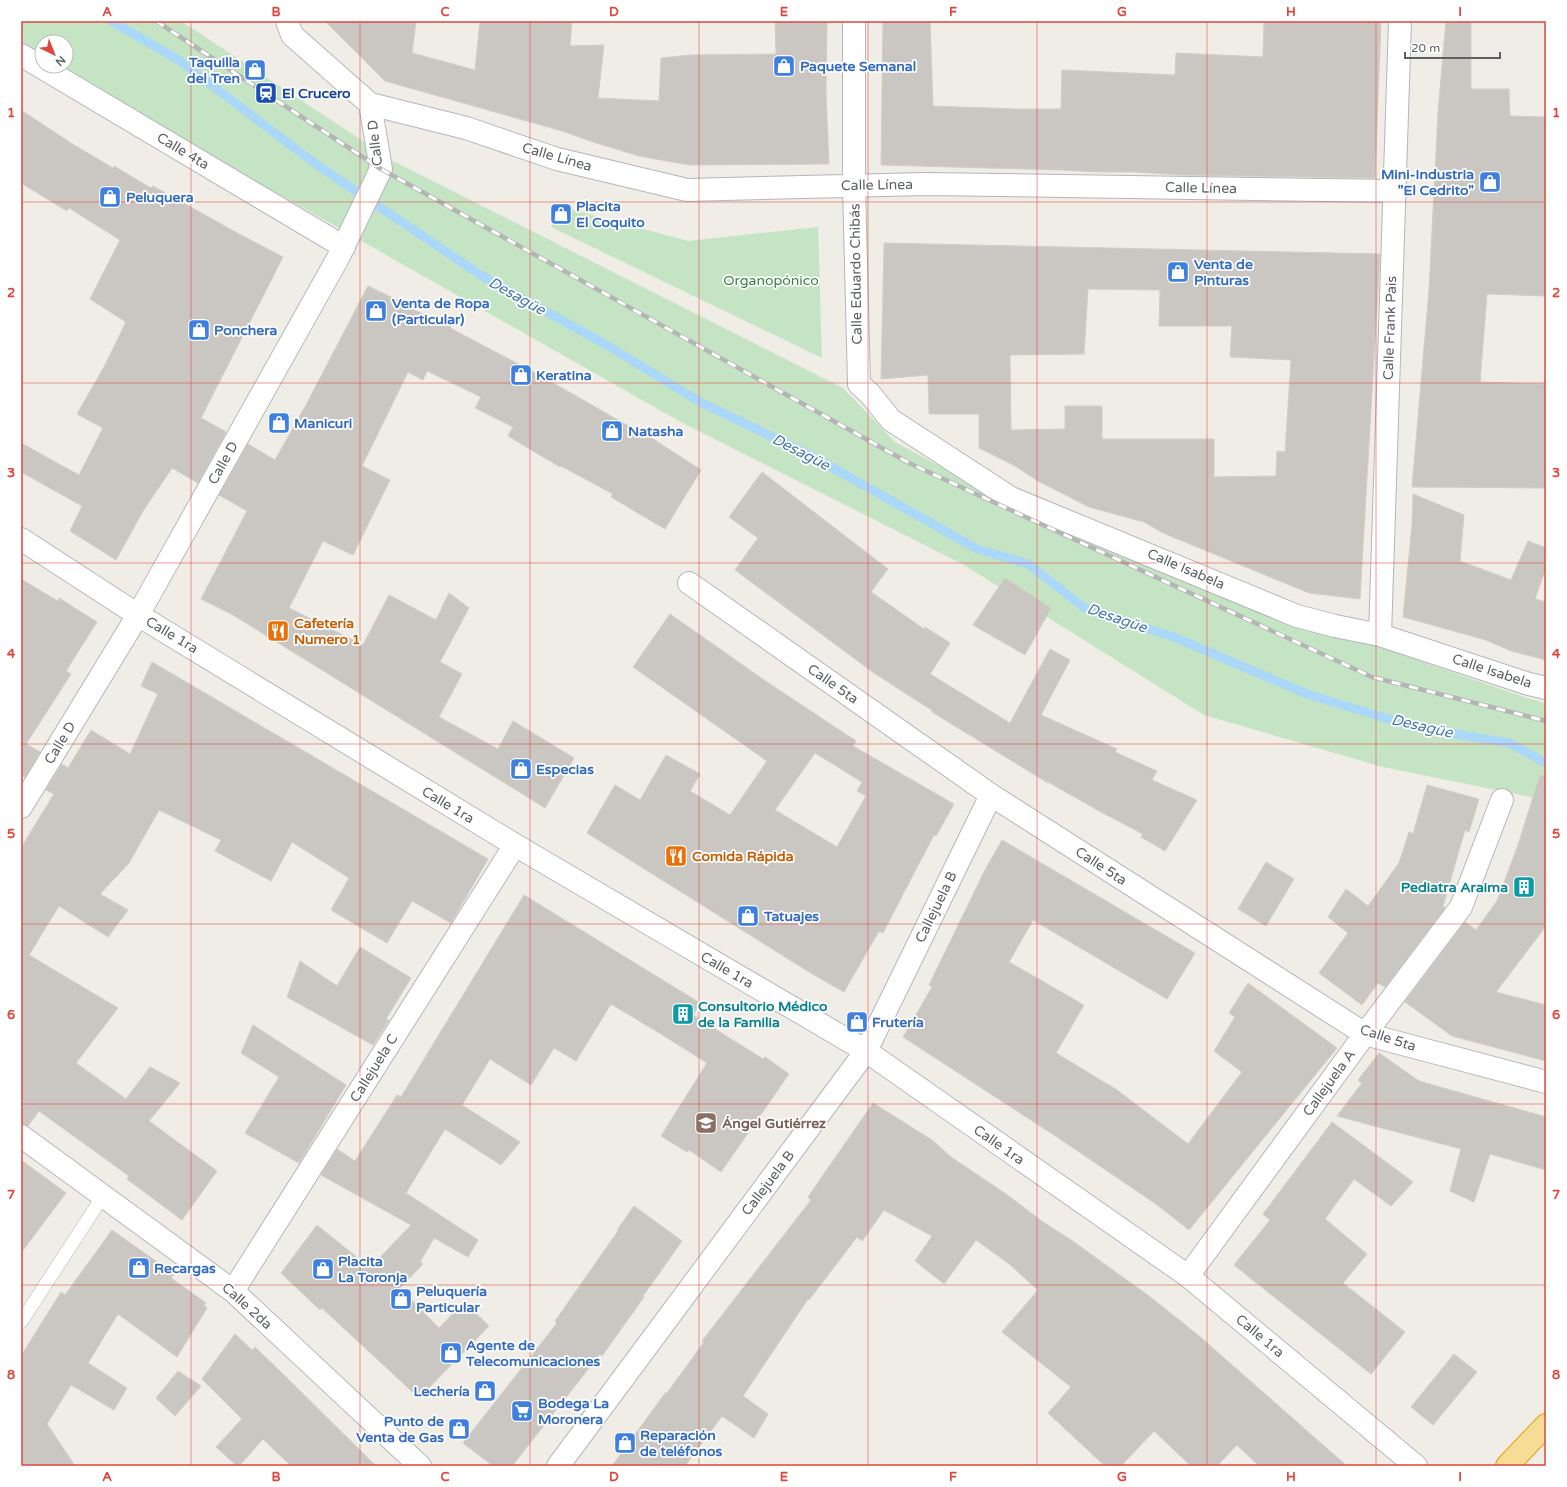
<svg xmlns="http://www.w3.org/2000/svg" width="1567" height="1487" font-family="'Varela Round',sans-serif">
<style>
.green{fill:#c4e4c4}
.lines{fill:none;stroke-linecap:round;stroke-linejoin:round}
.stream{stroke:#abd8f9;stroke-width:9}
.building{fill:#cac7c2;stroke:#d3cec4;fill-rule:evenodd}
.lane-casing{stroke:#b3b6ba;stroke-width:14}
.street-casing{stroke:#b3b6ba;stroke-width:24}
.secondary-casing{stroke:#b4b8bc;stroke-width:24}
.highway-casing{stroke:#e59f0f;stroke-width:24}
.lane{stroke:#fff;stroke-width:13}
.street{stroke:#fff;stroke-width:22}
.secondary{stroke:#fff;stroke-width:22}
.highway{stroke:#f6dc95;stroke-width:22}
.rail-casing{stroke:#b4b5b5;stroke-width:4.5}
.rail{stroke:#fff;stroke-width:3;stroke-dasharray:9;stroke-linecap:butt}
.grid{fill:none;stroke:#de463c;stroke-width:1;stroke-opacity:0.55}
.labels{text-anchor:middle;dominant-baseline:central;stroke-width:3.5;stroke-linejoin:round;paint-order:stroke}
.shop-label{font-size:14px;font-weight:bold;fill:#366cbe;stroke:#fff;text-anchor:start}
.transit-label{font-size:14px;font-weight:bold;fill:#164399;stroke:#fff;text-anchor:start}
.street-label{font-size:14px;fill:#5d6165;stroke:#fff}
.park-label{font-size:14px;fill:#3a803c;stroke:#fff}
.food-label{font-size:14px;font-weight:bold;fill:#c56008;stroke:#fff;text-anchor:start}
.culture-label{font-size:14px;font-weight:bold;fill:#0d838f;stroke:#fff;text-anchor:end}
.education-label{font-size:14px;font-weight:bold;fill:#785e54;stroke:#fff;text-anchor:start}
.water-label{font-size:15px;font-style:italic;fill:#487aab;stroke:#fff}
.neatline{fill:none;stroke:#de463c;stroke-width:1.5}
.grid-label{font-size:13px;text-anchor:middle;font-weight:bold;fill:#de463c}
</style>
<rect width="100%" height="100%" fill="#efede6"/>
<path class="green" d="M 21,21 L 181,21 L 393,161 L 843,388 L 895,442 L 1000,499 L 1125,556 L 1299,629 L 1371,644 L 1527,698 L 1546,703 L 1546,800 L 1383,767 L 1204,715 L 964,565 L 679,421 L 53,66 L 66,66 L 66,42 L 42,42 L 42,60 L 21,48 Z
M 559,206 L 688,241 L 818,227 L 822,358 L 551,227 Z"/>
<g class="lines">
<path class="stream" d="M 111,21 L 177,59 L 317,165 L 482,276 L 610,347 L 700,402 L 812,456 L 977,549 L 1028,564 L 1086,609 L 1174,637 L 1307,694 L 1414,727 L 1509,743 L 1546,763"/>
</g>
<path class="building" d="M 325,21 L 416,21 L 412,53 L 475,70 L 480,21 L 572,21 L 570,46 L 604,45 L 598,98 L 659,101 L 661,58 L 691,55 L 776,54 L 775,21 L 827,21 L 826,93 L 829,164 L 689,165 L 639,156 L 593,142 L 562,131 L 385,81 Z
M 883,21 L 930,21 L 933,106 L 1016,109 L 1061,109 L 1062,70 L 1175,75 L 1176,53 L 1263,57 L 1264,21 L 1381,21 L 1375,178 L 1181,175 L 1135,172 L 1099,172 L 1061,170 L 881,165 Z
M 1446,21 L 1471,21 L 1471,89 L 1509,89 L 1510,116 L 1546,117 L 1546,296 L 1487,294 L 1480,382 L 1546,384 L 1546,488 L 1412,487 L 1429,290 L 1438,112 Z
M 21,110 L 74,145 L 113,168 L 114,166 L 151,188 L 153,186 L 239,234 L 283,257 L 201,418 L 226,432 L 198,483 L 172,468 L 143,511 L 116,560 L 70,531 L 82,506 L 21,472 L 21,443 L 79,475 L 103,428 L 77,414 L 105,365 L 126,322 L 90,299 L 120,240 L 69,208 L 67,211 L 21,183 Z
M 884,243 L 1380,254 L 1360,599 L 1309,593 L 1163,533 L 1144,522 L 1089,507 L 1038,481 L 1015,466 L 979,448 L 979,414 L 929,414 L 928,375 L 881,379 ZM 1088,289 L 1160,290 L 1159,326 L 1232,326 L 1230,357 L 1291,360 L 1285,452 L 1277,451 L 1276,476 L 1214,477 L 1214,439 L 1102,439 L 1102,406 L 1065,406 L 1065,429 L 1011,430 L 1010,355 L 1084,354 Z
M 368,286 L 414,308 L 414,310 L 451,326 L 450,328 L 541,376 L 646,436 L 647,435 L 701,470 L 665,529 L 611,497 L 613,494 L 561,466 L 560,467 L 508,436 L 513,427 L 475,408 L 481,397 L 427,371 L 423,380 L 408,372 L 362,466 L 390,480 L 353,555 L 323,541 L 289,608 L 363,645 L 389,595 L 436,620 L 449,593 L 469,608 L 440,662 L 462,674 L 439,717 L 498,749 L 513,721 L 574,758 L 545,808 L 233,615 L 201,599 L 247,511 L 219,495 L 248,444 L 275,460 L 306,405 Z
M 762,472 L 888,569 L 871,592 L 924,629 L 925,627 L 950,643 L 930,674 L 1010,723 L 1050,649 L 1070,660 L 1041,715 L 1117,749 L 1115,752 L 1157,771 L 1152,780 L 1197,800 L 1165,851 L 1141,837 L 1143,834 L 1101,812 L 1048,782 L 1048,783 L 932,712 L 933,711 L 874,673 L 735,570 L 758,538 L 729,517 Z
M 1413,494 L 1464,515 L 1460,561 L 1511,580 L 1528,541 L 1546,548 L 1546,568 L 1535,599 L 1546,602 L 1546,660 L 1511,651 L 1486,640 L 1403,617 L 1412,525 Z
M 1005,578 L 1051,608 L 1025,655 L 973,625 Z
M 21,579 L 58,601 L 59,598 L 97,622 L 66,671 L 71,674 L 26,744 L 40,752 L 25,777 L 21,775 Z
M 670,614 L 767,682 L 856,741 L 853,746 L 954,804 L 936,836 L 934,835 L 914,873 L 883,933 L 879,931 L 844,992 L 809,972 L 587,833 L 615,785 L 640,800 L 666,755 L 700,774 L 690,791 L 730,815 L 767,761 L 633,667 ZM 815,753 L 862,782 L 857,791 L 866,796 L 837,847 L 775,810 Z
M 152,662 L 488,859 L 451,923 L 412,901 L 387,943 L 331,910 L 349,878 L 292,842 L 271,881 L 215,851 L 221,840 L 159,810 L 129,863 L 100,894 L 128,910 L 108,937 L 59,906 L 29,955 L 118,1008 L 76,1063 L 126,1099 L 150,1067 L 180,1083 L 149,1121 L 217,1171 L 182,1220 L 127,1179 L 129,1176 L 39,1111 L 28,1126 L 21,1124 L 21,848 L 54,794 L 46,790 L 62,764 L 68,768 L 91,730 L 130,754 L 158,694 L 141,686 Z
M 1540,775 L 1546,776 L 1546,926 L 1496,992 L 1546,1005 L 1546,1061 L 1452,1036 L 1405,1002 L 1465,922 L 1476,930 L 1497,901 L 1518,845 Z
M 1427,785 L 1479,799 L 1469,832 L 1465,830 L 1443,906 L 1445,908 L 1385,987 L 1378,983 L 1362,1005 L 1319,973 L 1348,933 L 1328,917 L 1346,889 L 1368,906 L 1399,863 L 1409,832 L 1413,834 Z
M 1002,840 L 1195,953 L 1167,999 L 1033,920 L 1009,962 L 1084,1005 L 1056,1053 L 1117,1090 L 1188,1144 L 1242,1072 L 1214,1051 L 1235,1017 L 1229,1013 L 1248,983 L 1337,1048 L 1189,1230 L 1156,1204 L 1057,1137 L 903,1037 L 932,987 L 929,985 L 985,870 Z
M 1266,862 L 1294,879 L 1266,926 L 1238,909 Z
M 524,895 L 700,1003 L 693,1015 L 763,1059 L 765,1057 L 789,1074 L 721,1172 L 689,1150 L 687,1152 L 661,1136 L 707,1063 L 661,1034 L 611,1004 L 576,1061 L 554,1048 L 531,1085 L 490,1059 L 462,1105 L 520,1142 L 501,1165 L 445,1129 L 406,1193 L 478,1240 L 468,1257 L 434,1238 L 420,1262 L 423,1264 L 400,1288 L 439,1328 L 464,1302 L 489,1326 L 419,1398 L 322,1308 L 320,1310 L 281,1273 L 317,1225 L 370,1268 L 411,1225 L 321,1175 L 337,1149 L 355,1161 L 397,1095 L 401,1097 Z
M 360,947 L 411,978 L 386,1019 L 389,1020 L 373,1045 L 287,997 L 300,961 L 337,986 Z
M 253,1025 L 346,1085 L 299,1163 L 245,1133 L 279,1077 L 241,1053 Z
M 1379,1053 L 1419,1081 L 1546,1117 L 1546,1170 L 1490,1154 L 1474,1202 L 1450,1191 L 1461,1149 L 1337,1116 L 1362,1083 L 1358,1080 Z
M 873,1103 L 932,1140 L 951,1157 L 1006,1194 L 1043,1222 L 1074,1242 L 1149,1296 L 1198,1335 L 1347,1466 L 1259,1466 L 1237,1445 L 1217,1466 L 1191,1466 L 1154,1431 L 1121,1466 L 1105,1466 L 1048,1413 L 1071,1387 L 1002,1332 L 1038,1290 L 1008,1263 L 976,1240 L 944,1284 L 915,1261 L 932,1236 L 884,1210 L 862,1241 L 857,1237 L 809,1300 L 808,1299 L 743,1396 L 768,1414 L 754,1438 L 722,1416 L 685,1466 L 612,1466 L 666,1392 L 667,1393 L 704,1342 L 702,1341 L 811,1200 L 808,1197 Z
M 1332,1122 L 1413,1182 L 1391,1206 L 1354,1179 L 1325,1219 L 1367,1254 L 1343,1283 L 1405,1332 L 1371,1374 L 1234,1265 L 1270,1220 L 1263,1214 Z
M 21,1160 L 66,1193 L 21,1253 Z
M 634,1206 L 682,1241 L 643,1296 L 644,1297 L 602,1356 L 600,1354 L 512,1466 L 493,1466 L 463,1443 L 557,1323 L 555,1321 L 618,1231 L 617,1230 Z
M 112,1230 L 174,1274 L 171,1278 L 206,1303 L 204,1305 L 207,1308 L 177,1357 L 118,1314 L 88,1363 L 127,1388 L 114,1410 L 71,1385 L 47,1424 L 75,1466 L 21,1466 L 21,1356 L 61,1292 L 65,1295 Z
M 235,1334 L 252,1350 L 255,1347 L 283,1374 L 376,1466 L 291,1466 L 263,1439 L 239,1466 L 237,1466 L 216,1447 L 242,1419 L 202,1379 Z
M 1454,1354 L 1477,1372 L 1433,1425 L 1411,1407 Z
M 178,1371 L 201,1386 L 175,1416 L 156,1398 Z"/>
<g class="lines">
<g class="lane-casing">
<path id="lane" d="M 21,1322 L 103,1196"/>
</g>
<g class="street-casing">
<path id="street" d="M 854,21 L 854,185 L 859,384 L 870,394 L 891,420 L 1011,498 L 1297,616 L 1335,626 L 1380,635 L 1529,684 L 1546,688
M 21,55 L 344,247
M 370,104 L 466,128 L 557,159 L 687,190 L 926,184 L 1395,191
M 21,539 L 138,615 L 21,807
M 689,583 L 991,795 L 1365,1034 L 1546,1082
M 1380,635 L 1400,21
M 21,1136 L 233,1291 L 420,1466
M 1188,1276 L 1365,1034 L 1461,907 L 1502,800
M 233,1291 L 515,845
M 558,1466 L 866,1051 L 991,795"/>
</g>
<g class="secondary-casing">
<path id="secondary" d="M 287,21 L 292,35 L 370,104 L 381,169 L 338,258 L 138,615 L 515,845 L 866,1051 L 1188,1276 L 1416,1466"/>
</g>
<g class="highway-casing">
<path id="highway" d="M 1507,1466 L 1546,1425"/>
</g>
<use href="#lane" class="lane"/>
<use href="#street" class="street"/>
<use href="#secondary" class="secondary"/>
<use href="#highway" class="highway"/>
<g class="rail-casing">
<path id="rail" d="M 156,21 L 381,169 L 909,463 L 1372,677 L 1546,721"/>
</g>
<use href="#rail" class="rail"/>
</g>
<path class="grid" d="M 191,21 L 191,1466M 360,21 L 360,1466M 530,21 L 530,1466M 699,21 L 699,1466M 868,21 L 868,1466M 1037,21 L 1037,1466M 1207,21 L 1207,1466M 1376,21 L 1376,1466M 21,202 L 1546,202M 21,383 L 1546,383M 21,563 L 1546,563M 21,744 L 1546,744M 21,924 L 1546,924M 21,1104 L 1546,1104M 21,1285 L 1546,1285"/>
<defs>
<g id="shop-square" transform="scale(1.15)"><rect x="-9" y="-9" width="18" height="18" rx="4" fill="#3f7fe0" stroke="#fff"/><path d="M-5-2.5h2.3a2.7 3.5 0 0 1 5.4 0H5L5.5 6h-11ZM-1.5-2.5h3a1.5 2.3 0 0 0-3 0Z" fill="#fff"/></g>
<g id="station-square" transform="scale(1.15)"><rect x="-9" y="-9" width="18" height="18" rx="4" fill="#1a4fb4" stroke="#fff"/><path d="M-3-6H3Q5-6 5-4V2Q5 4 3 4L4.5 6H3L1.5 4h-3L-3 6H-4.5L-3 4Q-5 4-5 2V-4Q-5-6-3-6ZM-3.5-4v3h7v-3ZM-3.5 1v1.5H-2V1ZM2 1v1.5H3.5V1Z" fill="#fff"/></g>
<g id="restaurant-square" transform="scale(1.15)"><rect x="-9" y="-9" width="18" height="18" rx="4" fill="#e8710a" stroke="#fff"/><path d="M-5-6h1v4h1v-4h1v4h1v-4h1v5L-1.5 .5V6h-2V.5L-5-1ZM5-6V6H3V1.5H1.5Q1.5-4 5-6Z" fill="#fff"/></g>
<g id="building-square" transform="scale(1.15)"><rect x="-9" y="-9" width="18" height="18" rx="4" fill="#0f9aa8" stroke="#fff"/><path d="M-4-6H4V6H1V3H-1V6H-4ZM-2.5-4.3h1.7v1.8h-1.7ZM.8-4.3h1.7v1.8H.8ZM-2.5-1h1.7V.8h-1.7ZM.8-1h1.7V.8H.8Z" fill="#fff"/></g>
<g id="university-square" transform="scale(1.15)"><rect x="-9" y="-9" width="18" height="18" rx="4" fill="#8d6e63" stroke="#fff"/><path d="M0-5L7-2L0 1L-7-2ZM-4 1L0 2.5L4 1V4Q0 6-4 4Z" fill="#fff"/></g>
<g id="supermarket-square" transform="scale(1.15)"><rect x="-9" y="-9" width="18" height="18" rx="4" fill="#3f7fe0" stroke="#fff"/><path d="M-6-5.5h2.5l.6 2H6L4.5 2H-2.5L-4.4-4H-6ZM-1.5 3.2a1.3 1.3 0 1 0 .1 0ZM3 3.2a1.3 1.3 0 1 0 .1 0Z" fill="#fff"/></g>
</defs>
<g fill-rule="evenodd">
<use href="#shop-square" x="784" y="66"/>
<use href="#shop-square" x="255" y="70"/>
<use href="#station-square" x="266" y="93"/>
<use href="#shop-square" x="1490" y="182"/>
<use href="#shop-square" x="110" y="197"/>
<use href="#shop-square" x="561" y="214"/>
<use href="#shop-square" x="1178" y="272"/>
<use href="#shop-square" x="376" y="311"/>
<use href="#shop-square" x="199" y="330"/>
<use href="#shop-square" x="521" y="375"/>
<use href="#shop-square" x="279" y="423"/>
<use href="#shop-square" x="612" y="431"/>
<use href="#restaurant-square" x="278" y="631"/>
<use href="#shop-square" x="521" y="769"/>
<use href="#restaurant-square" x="676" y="856"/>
<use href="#building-square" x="1524" y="887"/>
<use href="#shop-square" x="748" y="916"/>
<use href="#building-square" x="683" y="1014"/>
<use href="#shop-square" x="857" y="1022"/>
<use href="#university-square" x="706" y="1123"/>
<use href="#shop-square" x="139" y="1268"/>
<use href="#shop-square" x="323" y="1269"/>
<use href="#shop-square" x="401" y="1299"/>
<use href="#shop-square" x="451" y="1353"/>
<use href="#shop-square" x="485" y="1391"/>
<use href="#supermarket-square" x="522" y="1411"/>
<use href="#shop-square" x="459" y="1429"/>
<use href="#shop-square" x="625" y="1443"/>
</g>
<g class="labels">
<g class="shop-label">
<text x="240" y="62" text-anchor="end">Taquilla<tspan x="240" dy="16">del Tren</tspan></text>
<text x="800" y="66">Paquete Semanal</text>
<text x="1474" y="174" text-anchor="end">Mini-Industria<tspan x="1474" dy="16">"El Cedrito"</tspan></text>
<text x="126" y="197">Peluquera</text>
<text x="576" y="206">Placita<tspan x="576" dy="16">El Coquito</tspan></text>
<text x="1194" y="264">Venta de<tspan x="1194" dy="16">Pinturas</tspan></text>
<text x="392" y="303">Venta de Ropa<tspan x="392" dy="16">(Particular)</tspan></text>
<text x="214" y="330">Ponchera</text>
<text x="536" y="375">Keratina</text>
<text x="294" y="423">Manicuri</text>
<text x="628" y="431">Natasha</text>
<text x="536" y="769">Especias</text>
<text x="764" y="916">Tatuajes</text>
<text x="872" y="1022">Frutería</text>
<text x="338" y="1261">Placita<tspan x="338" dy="16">La Toronja</tspan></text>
<text x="154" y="1268">Recargas</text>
<text x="416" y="1291">Peluquería<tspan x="416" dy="16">Particular</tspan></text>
<text x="466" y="1345">Agente de<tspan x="466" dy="16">Telecomunicaciones</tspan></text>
<text x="470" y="1391" text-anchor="end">Lechería</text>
<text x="538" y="1403">Bodega La<tspan x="538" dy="16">Moronera</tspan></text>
<text x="444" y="1421" text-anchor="end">Punto de<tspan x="444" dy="16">Venta de Gas</tspan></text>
<text x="640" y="1435">Reparación<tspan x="640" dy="16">de teléfonos</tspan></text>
</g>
<g class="transit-label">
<text x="282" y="93">El Crucero</text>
</g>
<g class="street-label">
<text transform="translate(375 143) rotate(-97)">Calle D</text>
<text transform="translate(183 151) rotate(31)">Calle 4ta</text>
<text transform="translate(557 157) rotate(16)">Calle Línea</text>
<text transform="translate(877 185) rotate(-1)">Calle Línea</text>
<text transform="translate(1201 188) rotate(1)">Calle Línea</text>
<text transform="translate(856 274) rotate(-91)">Calle Eduardo Chibás</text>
<text transform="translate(1390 328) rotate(-88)">Calle Frank Pais</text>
<text transform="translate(223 463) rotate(-61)">Calle D</text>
<text transform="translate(1186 569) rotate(23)">Calle Isabela</text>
<text transform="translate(172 635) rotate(31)">Calle 1ra</text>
<text transform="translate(1492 671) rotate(18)">Calle Isabela</text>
<text transform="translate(833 684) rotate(35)">Calle 5ta</text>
<text transform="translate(60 743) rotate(-59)">Calle D</text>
<text transform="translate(448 805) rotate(31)">Calle 1ra</text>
<text transform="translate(1101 866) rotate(33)">Calle 5ta</text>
<text transform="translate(936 907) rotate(-64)">Callejuela B</text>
<text transform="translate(727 970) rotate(30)">Calle 1ra</text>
<text transform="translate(1388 1038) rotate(18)">Calle 5ta</text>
<text transform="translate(374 1068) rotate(-58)">Callejuela C</text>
<text transform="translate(1329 1083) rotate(-54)">Callejuela A</text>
<text transform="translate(999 1145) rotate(35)">Calle 1ra</text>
<text transform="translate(768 1183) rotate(-53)">Callejuela B</text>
<text transform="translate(247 1306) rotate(42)">Calle 2da</text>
<text transform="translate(1260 1336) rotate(40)">Calle 1ra</text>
</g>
<g class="park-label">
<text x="771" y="280">Organopónico</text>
</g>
<g class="food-label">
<text x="294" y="623">Cafetería<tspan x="294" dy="16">Numero 1</tspan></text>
<text x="692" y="856">Comida Rápida</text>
</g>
<g class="culture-label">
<text x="1508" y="887">Pediatra Araima</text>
<text x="698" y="1006" text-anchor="start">Consultorio Médico<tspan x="698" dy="16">de la Familia</tspan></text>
</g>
<g class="education-label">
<text x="722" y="1123">Ángel Gutiérrez</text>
</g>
<g class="water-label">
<text transform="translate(517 296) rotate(29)">Desagüe</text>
<text transform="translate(801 452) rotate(27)">Desagüe</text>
<text transform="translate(1117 618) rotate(19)">Desagüe</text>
<text transform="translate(1422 726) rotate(13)">Desagüe</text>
</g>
</g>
<rect width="1567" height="1487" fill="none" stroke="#ffffff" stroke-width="44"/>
<g transform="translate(54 54) rotate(137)"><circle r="19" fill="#ffffff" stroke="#bec0c1"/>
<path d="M0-3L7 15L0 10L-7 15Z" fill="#de463c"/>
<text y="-6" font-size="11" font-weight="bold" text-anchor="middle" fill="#5d6165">N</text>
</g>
<path d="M1405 52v6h95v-6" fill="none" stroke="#5d6165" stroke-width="2"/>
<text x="1411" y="52" font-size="12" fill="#5d6165" stroke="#ffffff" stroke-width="3" paint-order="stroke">20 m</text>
<rect x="22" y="22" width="1523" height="1443" class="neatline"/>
<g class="grid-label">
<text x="107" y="16">A</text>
<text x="276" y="16">B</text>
<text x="445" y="16">C</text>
<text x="614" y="16">D</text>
<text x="784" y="16">E</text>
<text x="953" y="16">F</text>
<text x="1122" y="16">G</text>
<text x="1291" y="16">H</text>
<text x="1460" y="16">I</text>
<text x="11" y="117">1</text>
<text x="1556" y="117">1</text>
<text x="11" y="297">2</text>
<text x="1556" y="297">2</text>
<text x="11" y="477">3</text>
<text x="1556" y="477">3</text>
<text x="11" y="658">4</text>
<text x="1556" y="658">4</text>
<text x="11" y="838">5</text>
<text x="1556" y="838">5</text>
<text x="11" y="1019">6</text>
<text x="1556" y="1019">6</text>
<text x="11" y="1199">7</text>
<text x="1556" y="1199">7</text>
<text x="11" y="1379">8</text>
<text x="1556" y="1379">8</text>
<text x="107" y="1481">A</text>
<text x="276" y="1481">B</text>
<text x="445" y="1481">C</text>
<text x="614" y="1481">D</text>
<text x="784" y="1481">E</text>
<text x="953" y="1481">F</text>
<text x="1122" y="1481">G</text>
<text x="1291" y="1481">H</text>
<text x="1460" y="1481">I</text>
</g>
</svg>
